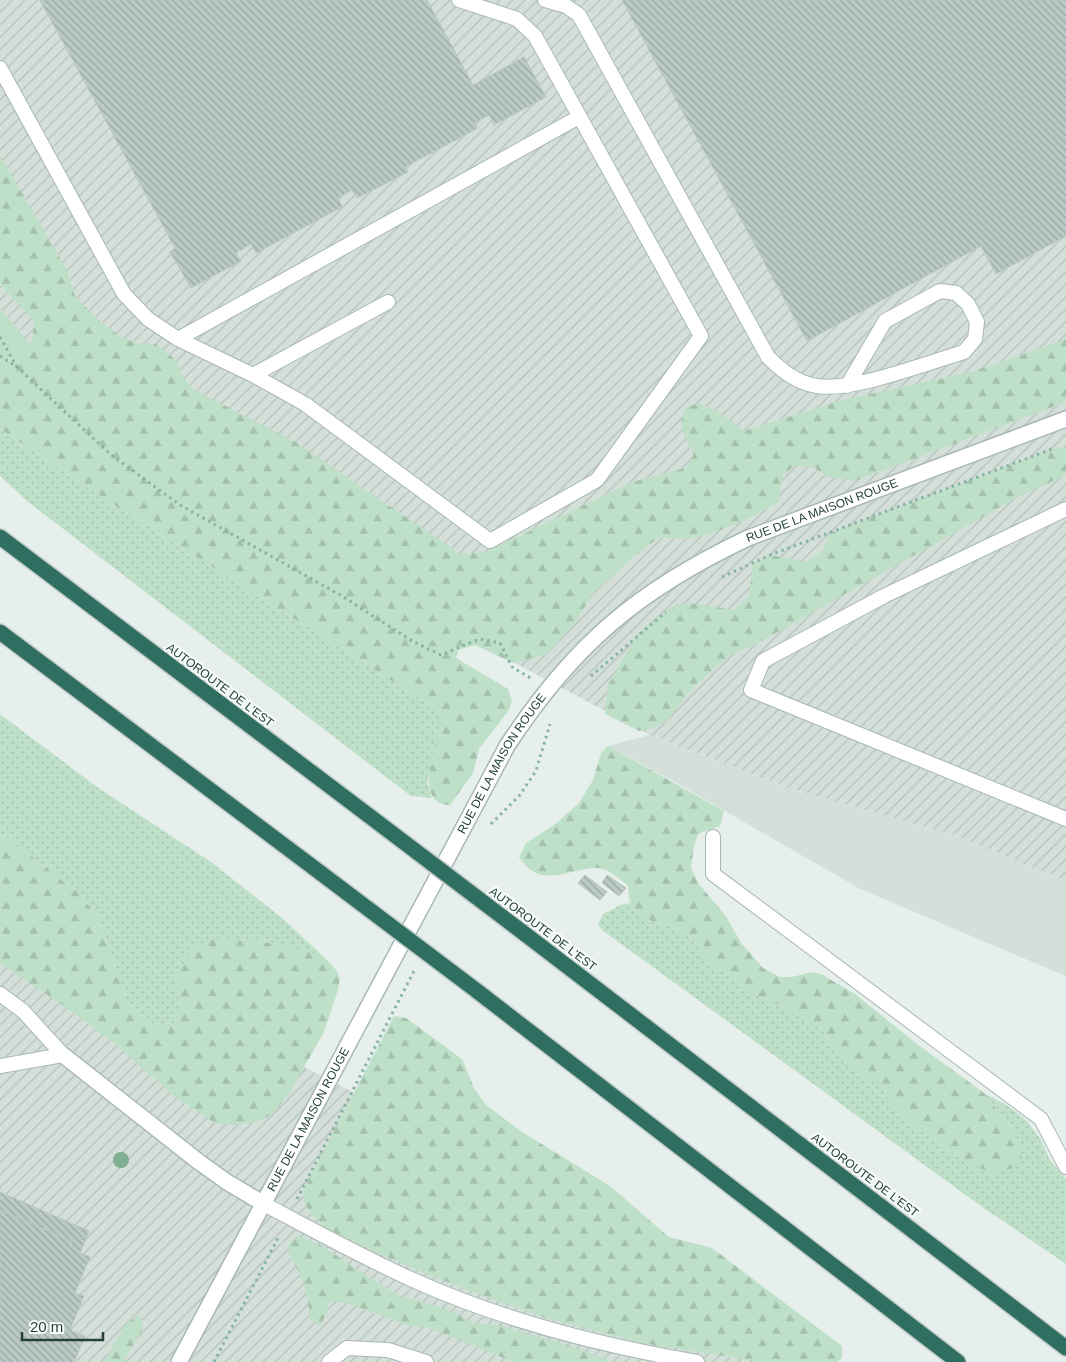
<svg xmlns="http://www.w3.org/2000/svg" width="1066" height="1362" font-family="Arial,sans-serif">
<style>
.built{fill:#d4dfda}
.industrial{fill:url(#industrial-furrows)}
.grass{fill:url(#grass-dots)}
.forest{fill:url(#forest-firs)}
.park{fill:#bfe0c8}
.building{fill:url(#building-back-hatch);stroke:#b8c9c2}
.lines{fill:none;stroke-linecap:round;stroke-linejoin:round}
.service-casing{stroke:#a8b8b2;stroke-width:16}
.minor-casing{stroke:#a8b8b2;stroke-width:18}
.tertiary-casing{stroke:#a8b8b2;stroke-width:18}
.motorway-casing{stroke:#c2cac8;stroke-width:18}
.path{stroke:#86b3a5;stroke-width:3;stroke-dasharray:2.5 4;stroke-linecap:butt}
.service{stroke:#fff;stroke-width:14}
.minor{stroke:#fff;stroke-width:15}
.tertiary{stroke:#fff;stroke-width:15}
.motorway{stroke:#2f6f62;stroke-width:15}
.motorway-bridge-casing{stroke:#c2cac8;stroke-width:18;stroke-linecap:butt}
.motorway-bridge{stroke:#2f6f62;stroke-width:15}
.tree{fill:#80af93}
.labels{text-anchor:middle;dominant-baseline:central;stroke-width:4.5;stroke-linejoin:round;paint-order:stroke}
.street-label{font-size:12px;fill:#24423a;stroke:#f7fbf9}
</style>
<defs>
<pattern id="industrial-furrows" width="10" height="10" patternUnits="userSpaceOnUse" patternTransform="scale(1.25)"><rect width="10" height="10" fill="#d4dfda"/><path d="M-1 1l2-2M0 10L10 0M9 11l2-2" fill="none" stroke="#b6c1bc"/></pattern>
<pattern id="grass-dots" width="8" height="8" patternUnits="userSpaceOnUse" patternTransform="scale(1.25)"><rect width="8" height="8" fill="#bfe0c8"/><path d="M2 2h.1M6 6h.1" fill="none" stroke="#a4c1ad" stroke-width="1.8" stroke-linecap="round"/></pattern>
<pattern id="forest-firs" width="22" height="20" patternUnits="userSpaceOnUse" patternTransform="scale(1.25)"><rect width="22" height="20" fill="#bfe0c8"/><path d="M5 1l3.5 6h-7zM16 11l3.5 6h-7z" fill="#a4c1ad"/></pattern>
<pattern id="building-back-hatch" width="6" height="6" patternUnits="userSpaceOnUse" patternTransform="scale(1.25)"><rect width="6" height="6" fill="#bbcac4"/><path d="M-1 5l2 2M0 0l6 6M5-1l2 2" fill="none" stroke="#98a6a0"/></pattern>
</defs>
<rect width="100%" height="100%" fill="#e6efeb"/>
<path class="built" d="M 650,735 L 789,788 L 956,836 L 1066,881 L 1066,976 L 860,889 L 675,782 L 608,746 Z"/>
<path class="industrial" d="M 0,0 L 1066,0 L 1066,881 L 956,836 L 789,788 L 650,735 L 459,633 L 0,330 Z
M 0,958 L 120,1048 L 259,1044 L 410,1121 L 782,1362 L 0,1362 Z"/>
<path class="grass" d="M 0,429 L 119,508 L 444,714 L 427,782 L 432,798 L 411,796 L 27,501 L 0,476 Z
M 0,714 L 97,787 L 211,862 L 282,918 L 324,957 L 278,944 L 237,940 L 176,975 L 180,1009 L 175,1023 L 153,1024 L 128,1003 L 97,916 L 81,895 L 0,832 Z
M 629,903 L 630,906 L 649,920 L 671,927 L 693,939 L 707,960 L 754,994 L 807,1019 L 823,1031 L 834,1051 L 882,1087 L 891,1104 L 919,1129 L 970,1165 L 1017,1136 L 984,1093 L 1008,1106 L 1026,1120 L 1040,1138 L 1050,1160 L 1066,1179 L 1066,1264 L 978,1204 L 602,930 L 598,924 L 604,913 C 613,911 618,904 629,903 Z"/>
<path class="forest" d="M 0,156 L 67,270 L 75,296 L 96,318 L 121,337 L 137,343 L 155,344 L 176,360 L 184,379 L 194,390 L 294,441 L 460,554 L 486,552 L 632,482 L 686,468 L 694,454 C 685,436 676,427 686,408 L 698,403 L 719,412 L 744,431 L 839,401 L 974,371 L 1066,339 L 1066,402 L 855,481 L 826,476 L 814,467 L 794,466 L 783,475 L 778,502 C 760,513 718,534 698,537 C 685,540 672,538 659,537 L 625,564 L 592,595 L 575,623 L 546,655 L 513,663 L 475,645 L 458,650 L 456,658 L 508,689 L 512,701 L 509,710 L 479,749 L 473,773 L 450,805 C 410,804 438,738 444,714 L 119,508 L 0,429 L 0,360 L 4,362 L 31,345 L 35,322 L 0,284 Z
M 1058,447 L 1066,448 L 1066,474 L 1060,478 L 1020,496 L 758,643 L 729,656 L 693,687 L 668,720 L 656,727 L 639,731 L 605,714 L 608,685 L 637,635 L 648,625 L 676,604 L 691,603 L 734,610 L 749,596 L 753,563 L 770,555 L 806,562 L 823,550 L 830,533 Z
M 608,746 L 724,811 L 720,826 L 698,834 L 694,846 L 691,867 L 698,883 L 725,915 L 742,944 L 763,968 L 780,977 L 792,977 L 812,972 L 821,974 L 855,994 L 917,1044 L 984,1093 L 1017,1136 L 1022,1159 L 1014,1168 L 994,1173 L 970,1165 L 919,1129 L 891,1104 L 882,1087 L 846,1066 L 834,1051 L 823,1031 L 807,1019 L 754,994 L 707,960 L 693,939 L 671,927 L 649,920 L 630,906 L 628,886 C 620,879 609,869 598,868 C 567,868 541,891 519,857 L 526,843 L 554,825 L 579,803 L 593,780 L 601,753 Z
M 0,832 L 81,895 L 97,916 L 128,1003 L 153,1024 L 175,1023 L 180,1009 L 176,975 L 192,951 L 207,940 L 237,940 L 278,944 L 308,951 L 324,957 L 337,971 L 340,978 L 338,990 L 324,1032 L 290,1092 L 272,1115 L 254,1123 L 232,1125 L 215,1123 L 174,1096 L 120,1048 L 68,1009 L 0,963 Z
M 394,1016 L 406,1018 L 462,1059 L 474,1088 L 485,1104 L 522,1132 L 610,1186 L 669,1237 L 712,1248 L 842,1346 L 842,1358 L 837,1362 L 761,1362 L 647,1344 L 549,1319 L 462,1288 L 384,1256 L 328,1229 L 311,1214 L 304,1202 L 303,1191 Z
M 298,1235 L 322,1246 L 367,1276 L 401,1296 L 447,1309 L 474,1323 L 498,1325 L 577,1348 L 612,1362 L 514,1362 L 429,1328 L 407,1325 L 347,1303 L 329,1301 L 328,1311 L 320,1326 L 310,1319 C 309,1303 306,1288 299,1273 C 293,1259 289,1261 288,1244 Z
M 137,1316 L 142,1319 L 142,1331 L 123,1362 L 104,1362 L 125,1325 Z"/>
<path class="park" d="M 0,308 L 31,345 L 16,357 L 4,362 L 0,360 Z"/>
<path class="building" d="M 40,0 L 427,0 L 473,85 L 524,57 L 546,97 L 494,125 L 489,115 L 474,123 L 478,128 L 405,167 L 408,172 L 357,198 L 352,190 L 338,198 L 342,207 L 256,253 L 251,244 L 236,253 L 241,261 L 191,288 L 170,252 L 175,248 Z
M 622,0 L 1066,0 L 1066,236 L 996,274 L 981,246 L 807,341 Z
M 585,875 L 607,892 L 600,900 L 578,883 Z
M 607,875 L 626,888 L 619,896 L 602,883 Z
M 0,1192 L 89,1231 L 83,1246 L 0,1210 Z
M 0,1210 L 83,1246 L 80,1253 L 90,1257 L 75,1293 L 84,1296 L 70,1330 L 85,1336 L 74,1362 L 0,1362 Z"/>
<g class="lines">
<g class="service-casing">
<path id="service" d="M 545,0 L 566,6 L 579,15 L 768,357 C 782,371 797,383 817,386 C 852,392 927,363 964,352 L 975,339 L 977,322 L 968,304 L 956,293 L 940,291 L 885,321 L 847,386
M 0,68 L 124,294 L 148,319 L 178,339 L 253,375 L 305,404 L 490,541 L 597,480 L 701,336 L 535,36 L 517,19 L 459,0
M 178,339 L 579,117
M 253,375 L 388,302
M 1066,509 L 884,596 L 763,661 L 751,690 L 1066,819
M 713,837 L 713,874 L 1041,1119 L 1066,1167
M 0,994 L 23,1011 L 63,1055
M 0,1066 L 63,1055
M 264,1204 C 313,1230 362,1257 413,1280 C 500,1319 602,1346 697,1362
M 329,1362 L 347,1348 L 388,1350 L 426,1362"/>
</g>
<g class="minor-casing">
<path id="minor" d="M 63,1055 L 199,1162 L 227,1182 L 264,1204"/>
</g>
<g class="tertiary-casing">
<g id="tertiary">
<path id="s1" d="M 179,1362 L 507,746 C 573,645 638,590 748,538 L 1066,419"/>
</g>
</g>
<g class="motorway-casing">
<path id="motorway" d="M 0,537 L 368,815
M 0,632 L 322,874
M 525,934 L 1066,1348
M 477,991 L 958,1362"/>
</g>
<path class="path" d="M 0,337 L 17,367
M 0,356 L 17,367 L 110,454 L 180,505 L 342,596 L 412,641 L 441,655 L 479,639 L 500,643 L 512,667 L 532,679
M 722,577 L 770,555 L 1052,449
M 591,676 L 666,612
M 491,824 L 519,796 L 536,771 L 550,724
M 297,1199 L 415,969
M 214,1362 L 279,1236"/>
<use href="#service" class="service"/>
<use href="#minor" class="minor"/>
<use href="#tertiary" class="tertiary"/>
<use href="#motorway" class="motorway"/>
<g class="motorway-bridge-casing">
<path id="motorway-bridge" d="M 368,815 L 525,934
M 322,874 L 477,991"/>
</g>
<use href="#motorway-bridge" class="motorway-bridge"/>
</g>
<circle class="tree" cx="121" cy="1160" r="8"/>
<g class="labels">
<g class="street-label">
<text stroke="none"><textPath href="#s1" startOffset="1100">RUE DE LA MAISON ROUGE</textPath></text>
<text transform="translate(220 685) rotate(37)">AUTOROUTE DE L’EST</text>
<text stroke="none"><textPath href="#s1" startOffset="680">RUE DE LA MAISON ROUGE</textPath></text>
<text transform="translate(543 929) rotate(37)">AUTOROUTE DE L’EST</text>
<text stroke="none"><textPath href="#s1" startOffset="275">RUE DE LA MAISON ROUGE</textPath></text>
<text transform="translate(865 1175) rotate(37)">AUTOROUTE DE L’EST</text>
</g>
</g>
<path d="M22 1332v8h81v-8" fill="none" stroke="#24423a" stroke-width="2.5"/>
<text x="30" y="1332" font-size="15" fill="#24423a" stroke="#f7fbf9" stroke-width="4" paint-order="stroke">20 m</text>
</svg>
